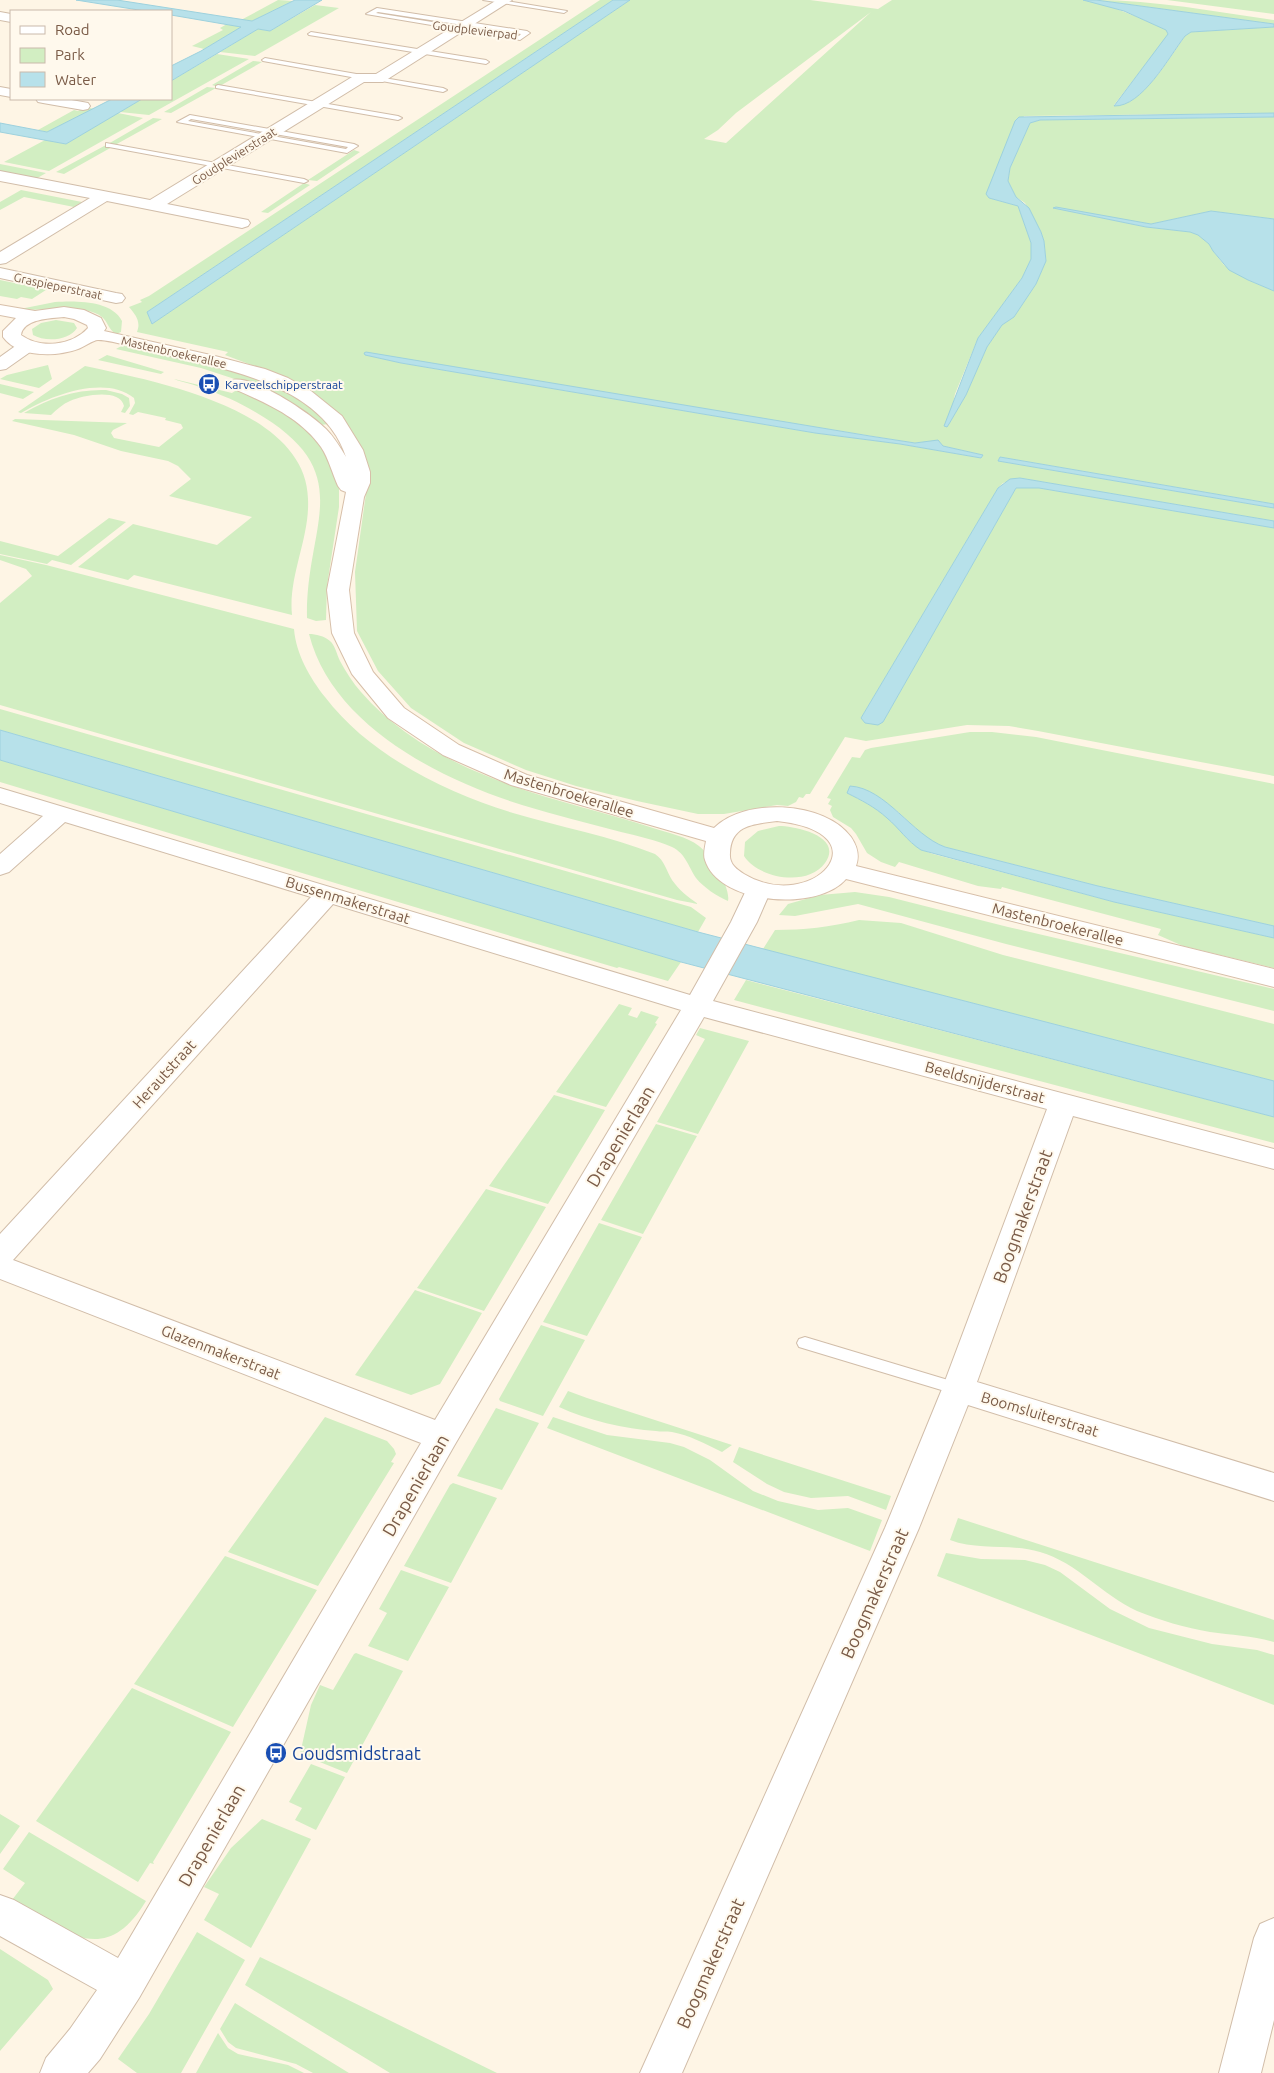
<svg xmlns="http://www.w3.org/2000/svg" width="1274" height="2073" font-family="Ubuntu,sans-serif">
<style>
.green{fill:#d2eec2;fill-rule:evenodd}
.water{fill:#b7e1ea;stroke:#9dd1dd}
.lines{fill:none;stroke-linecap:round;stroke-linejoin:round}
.service-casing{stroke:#d1bda9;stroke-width:2}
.minor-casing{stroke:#d1bda9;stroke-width:2}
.secondary-casing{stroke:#d7bfa9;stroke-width:2}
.service{fill:#fff;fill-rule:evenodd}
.minor{fill:#fff;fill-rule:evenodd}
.secondary{fill:#fff;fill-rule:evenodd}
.labels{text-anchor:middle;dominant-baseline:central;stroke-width:4;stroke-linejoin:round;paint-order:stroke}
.far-street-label{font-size:12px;fill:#7a5b47;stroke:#fff9ed}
.far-transit-label{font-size:12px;fill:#164399;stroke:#fff9ed;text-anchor:start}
.street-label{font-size:15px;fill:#7a5b47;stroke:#fff9ed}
.near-street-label{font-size:18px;fill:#7a5b47;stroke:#fff9ed}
.near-transit-label{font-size:18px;fill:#164399;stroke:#fff9ed;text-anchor:start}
</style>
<rect width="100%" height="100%" fill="#fef5e5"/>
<path class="green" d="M 278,0 L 293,1 L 252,21 L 241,20 Z
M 600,0 L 613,0 L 147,312 L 152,324 L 630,0 L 810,0 L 878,9 L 892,0 L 1083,0 C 1113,5 1139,18 1167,30 L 1168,35 L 1114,105 C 1140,109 1171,56 1185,36 L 1191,32 L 1274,27 L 1274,113 L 1024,116 L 989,198 L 1018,206 L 1031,243 L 1031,259 L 1022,278 L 978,338 L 955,394 L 949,424 L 966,395 L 987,347 L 1002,325 L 1014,317 L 1036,284 L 1046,261 L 1044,241 L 1041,232 L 1025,203 L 1016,197 L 1008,181 L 1010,168 L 1030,123 L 1040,120 L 1274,117 L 1274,219 L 1211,211 L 1151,224 L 1054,208 L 1146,227 L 1190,232 L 1198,235 L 1209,244 L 1213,251 L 1224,265 L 1248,280 L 1274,291 L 1274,504 L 1000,457 L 998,461 L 1274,508 L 1274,521 L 1020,478 L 1003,483 L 998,488 L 861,718 L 883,722 L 1016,488 L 1039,488 L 1274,528 L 1274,776 L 1038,731 L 1009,726 L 967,725 L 866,741 L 845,737 L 810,794 L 806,794 L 803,798 L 799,797 L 796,802 L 788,806 L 777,805 L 724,814 L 698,814 L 637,801 L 576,786 L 526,770 L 464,743 L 411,708 L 378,671 L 357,631 L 355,572 L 368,479 L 363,450 L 342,420 L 273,373 L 225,355 L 228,352 L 137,332 C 141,322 136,315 129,307 L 142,302 L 140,300 L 149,296 ZM 871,12 L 726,143 L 704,139 L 718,130 L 736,113 ZM 365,355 L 915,443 C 925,443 937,438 943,446 L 983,455 L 981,458 L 900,444 L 815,433 L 401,363 Z
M 1096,0 C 1156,0 1215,12 1274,20 L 1274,24 Z
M 1167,0 L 1274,0 L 1274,14 Z
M 315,5 L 339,8 L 255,56 L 220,52 L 258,29 L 270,31 Z
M 227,24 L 242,27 L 204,49 L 192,46 L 223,30 L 220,28 Z
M 217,54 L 249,59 L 149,115 L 120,112 L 142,99 L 171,99 L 171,81 Z
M 253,61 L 262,62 L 218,87 L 212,85 Z
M 207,87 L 216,88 L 171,113 L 164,112 Z
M 86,107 L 94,109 L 47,132 L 38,130 L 74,110 L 78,111 Z
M 118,113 L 143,118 L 49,171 L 4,162 L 45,140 L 66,144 Z
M 153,118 L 162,119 L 115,145 L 108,144 Z
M 106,145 L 112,147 L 64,174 L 56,172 Z
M 354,150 L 360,152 L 317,181 L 308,180 Z
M 0,164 L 46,173 L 34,180 L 0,173 Z
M 304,183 L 310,185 L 268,213 L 261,212 Z
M 21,190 L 82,202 L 74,207 L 24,197 L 0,210 L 0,202 Z
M 0,280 L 43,289 L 49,288 L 32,299 L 21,297 L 17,299 L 0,296 Z
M 55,302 C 76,301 111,300 122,321 L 121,332 L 116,334 C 108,329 108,322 102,317 C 83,303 43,312 20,309 Z
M 56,320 L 74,323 L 77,328 C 69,341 45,342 33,335 L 32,329 L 41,323 Z
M 125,344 C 192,358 281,369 328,424 L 321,425 L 253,385 L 201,368 L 116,349 Z
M 107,355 L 164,372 L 161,374 L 98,360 Z
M 48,365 L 52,379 L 39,388 L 0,379 L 7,375 Z
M 85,366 C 153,381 306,408 308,499 C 310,538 288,576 292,615 L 134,575 L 128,580 L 78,567 L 133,524 L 217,545 L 252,517 L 169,496 L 191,479 L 178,466 L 168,461 L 121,451 L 74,435 L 12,421 L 15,419 L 127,423 L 113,430 L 111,433 L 114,438 L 159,447 L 183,428 L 181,424 L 165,420 L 166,418 L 138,412 L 133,415 L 129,414 L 135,403 L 134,398 C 105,374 49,396 21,413 L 18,412 Z
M 174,379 L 232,393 L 238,389 L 287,414 L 308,430 L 328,456 L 339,485 L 339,507 L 327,586 L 326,620 L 316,621 L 307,618 C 305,522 363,472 250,409 C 233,399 214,392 194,385 C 188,383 178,381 174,379 Z
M 0,384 L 34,392 L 23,399 L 0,393 Z
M 106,390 L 122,394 L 129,398 L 130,406 L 125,413 L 121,412 L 124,406 C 120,388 83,395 70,401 C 63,404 57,409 51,415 L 24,413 C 49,398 77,389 106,390 Z
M 109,518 L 126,522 L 71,565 L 52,560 L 47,564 L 0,554 L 0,541 L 58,556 Z
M 0,555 L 46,565 L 294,629 C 296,654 310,678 325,697 C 369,755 445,792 513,813 C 560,827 610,836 655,854 C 665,861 666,870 672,880 C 679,890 688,897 698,904 L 677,900 L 0,705 L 0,603 L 32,576 L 26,569 L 0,560 Z
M 309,634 C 316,634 324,636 330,641 C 335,645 337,655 340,661 C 346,672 353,683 361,692 C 399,736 454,765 508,784 C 555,802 605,812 653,828 C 668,833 686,836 699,846 C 710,854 731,887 728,901 C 717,896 704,888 696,878 C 688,866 686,854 672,847 C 656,840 638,836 621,832 C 588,823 555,815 522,805 C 439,779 332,725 309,634 Z
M 0,709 L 691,907 L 706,918 L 698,932 L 0,730 Z
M 970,732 L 992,732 L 1036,737 L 1274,784 L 1274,926 L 1098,886 L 945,847 L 933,842 L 923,835 L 896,810 L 847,793 C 860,799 873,806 884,815 C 904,831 906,845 933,854 L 1114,902 L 1274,938 L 1274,968 L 1183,946 L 1158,935 L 1161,929 L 1002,887 L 1001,889 L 978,886 L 899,862 L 895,867 L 881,862 L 867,853 L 856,834 L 851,828 L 833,817 L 830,810 L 832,806 L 828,804 L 831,799 L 827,798 L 852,757 L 860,758 L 865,750 L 871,748 Z
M 0,760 L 681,962 L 668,981 L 619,967 L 617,968 L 0,782 Z
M 779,826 C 795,826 844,836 825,863 C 808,887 759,879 744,856 L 745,842 L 758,831 Z
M 855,892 L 889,897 L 1008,927 L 1274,989 L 1274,1011 L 1006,944 L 858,904 L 795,916 L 779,915 L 788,904 L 820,895 Z
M 859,920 L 901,923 L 1003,955 L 1274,1024 L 1274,1081 L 763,949 L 775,930 C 804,930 830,927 859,920 Z
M 746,980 L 1274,1117 L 1274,1143 L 734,1000 Z
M 619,1004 L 632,1008 L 628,1015 L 637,1018 L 641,1011 L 659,1017 L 655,1023 L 657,1024 L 606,1107 L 556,1092 Z
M 700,1028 L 749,1041 L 698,1134 L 657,1122 L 705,1039 L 696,1035 Z
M 554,1095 L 605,1110 L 548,1204 L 489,1186 Z
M 656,1124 L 697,1136 L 643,1234 L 601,1220 Z
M 486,1189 L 546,1207 L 484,1311 L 417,1288 Z
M 599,1223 L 642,1237 L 587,1336 L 543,1322 Z
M 415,1290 L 482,1313 L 440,1384 L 411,1395 L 355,1375 Z
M 541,1325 L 585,1340 L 543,1416 L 500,1401 L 499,1399 Z
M 568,1391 L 587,1398 L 732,1445 L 722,1452 C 706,1444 689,1435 672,1432 C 666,1431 661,1432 656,1431 C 625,1429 587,1420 559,1407 Z
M 496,1408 L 539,1423 L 502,1490 L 457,1476 Z
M 325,1417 L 387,1441 L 394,1449 L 396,1454 L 391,1462 L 394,1463 L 318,1586 L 228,1552 Z
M 553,1417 L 607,1435 L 670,1443 L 684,1447 L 710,1460 L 753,1491 L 778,1501 L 818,1510 L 848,1508 L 882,1520 L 870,1551 L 547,1428 Z
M 739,1447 L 891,1496 L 886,1510 L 848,1496 L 811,1498 L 784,1492 L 767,1484 L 733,1462 Z
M 453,1483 L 497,1498 L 451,1583 L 404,1566 L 450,1485 Z
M 958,1518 L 1274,1620 L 1274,1642 C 1253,1636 1232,1635 1210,1632 C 1186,1628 1159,1620 1137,1611 C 1102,1595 1078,1563 1040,1552 C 1011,1543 979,1551 950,1540 Z
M 946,1553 L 981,1559 L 1025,1560 L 1045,1565 L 1060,1572 L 1110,1609 L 1149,1628 L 1212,1644 L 1257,1650 L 1274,1655 L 1274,1705 L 937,1576 Z
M 225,1556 L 317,1590 L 233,1727 L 134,1684 Z
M 401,1570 L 449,1587 L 408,1661 L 368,1646 L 387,1613 L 379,1609 Z
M 356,1653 L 403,1671 L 347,1773 L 300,1754 L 311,1705 L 320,1685 L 333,1690 L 354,1654 Z
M 132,1688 L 231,1732 L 153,1862 L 154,1864 L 150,1863 L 138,1882 L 36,1821 Z
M 311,1764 L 345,1777 L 316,1830 L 295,1820 L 302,1808 L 289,1802 Z
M 0,1814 L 20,1826 L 0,1854 Z
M 262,1819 L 311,1839 L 251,1948 L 204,1920 L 219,1894 L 204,1887 L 231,1848 Z
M 29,1832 L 146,1901 C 104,1970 64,1930 12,1900 L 25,1883 L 3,1869 Z
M 197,1932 L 245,1960 L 181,2073 L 137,2073 L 118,2059 L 149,2014 Z
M 0,1949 L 48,1980 L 53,1989 L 0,2051 Z
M 260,1957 L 281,1967 L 497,2073 L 390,2073 L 245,1985 Z
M 235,2003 L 349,2073 L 313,2073 L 296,2064 L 236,2048 L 228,2042 L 220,2029 Z
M 218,2033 L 228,2048 L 238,2054 L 288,2065 L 304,2073 L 196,2073 Z"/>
<path class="water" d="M 76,0 L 117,0 L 252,21 L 295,0 L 322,0 L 270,31 L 258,29 L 171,81 L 171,66 L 201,51 L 241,27 L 171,15 L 171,11 L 145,11 Z
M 613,0 L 630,0 L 152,324 L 147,312 Z
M 1083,0 L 1096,0 L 1274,24 L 1274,27 L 1191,32 L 1185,36 C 1169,57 1142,107 1114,106 L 1168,34 L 1166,30 L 1124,11 Z
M 112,99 L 142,99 L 66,144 L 0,132 L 0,123 L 47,132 Z
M 1274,113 L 1274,117 L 1040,120 L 1030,123 L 1010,168 L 1008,181 L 1016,197 L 1029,208 L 1041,232 L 1044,241 L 1046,261 L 1036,284 L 1014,317 L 1002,325 L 987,347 L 966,395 L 949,424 L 947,427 L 944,426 L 978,338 L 1022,278 L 1031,259 L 1031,243 L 1018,206 L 989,198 L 986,194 L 1015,121 L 1019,117 Z
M 1056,207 L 1151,224 L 1211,211 L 1274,219 L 1274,291 L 1248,280 L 1229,270 L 1213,251 L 1209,244 L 1198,235 L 1190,232 L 1146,227 L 1053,208 Z
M 366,352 L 870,436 L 915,443 L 938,440 L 943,446 L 983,455 L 981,458 L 900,444 L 815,433 L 401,363 L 365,355 L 364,353 Z
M 1000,457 L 1274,504 L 1274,508 L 998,461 Z
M 1020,478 L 1274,521 L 1274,528 L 1039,488 L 1016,488 L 883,722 L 878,725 L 865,723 L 861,718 L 998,488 L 1010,479 Z
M 0,730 L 698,932 L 1274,1081 L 1274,1117 L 681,962 L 0,760 Z
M 850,786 C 886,788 912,835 945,847 L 1098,886 L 1274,926 L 1274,938 L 1114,902 L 921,850 C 907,841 899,828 887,818 C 875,807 861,800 847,793 Z"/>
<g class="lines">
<g class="service-casing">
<path id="service" d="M 483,0 L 500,0 L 567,11 L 564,13 Z
M 377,8 L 527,31 L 530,33 L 520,40 L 366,14 ZM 378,12 L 521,34 L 519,36 L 376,13 Z
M 311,32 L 486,60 L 489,62 L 486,64 L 309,35 L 308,34 Z
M 265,58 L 362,75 L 365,77 L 362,79 L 263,61 L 262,60 Z
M 378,77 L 443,88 L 447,90 L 443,92 L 376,80 L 376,78 Z
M 218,85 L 398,116 L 402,118 L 398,120 L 216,88 L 216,86 Z
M 190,115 L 354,144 L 358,146 L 347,153 L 177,122 ZM 191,119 L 348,147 L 346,149 L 188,121 Z
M 106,143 L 304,179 L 308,181 L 304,183 L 109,147 L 106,147 Z
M 805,1337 L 958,1383 L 964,1384 L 966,1389 L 964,1394 L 958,1395 L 799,1347 L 797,1343 L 799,1339 Z"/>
</g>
<g class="minor-casing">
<path id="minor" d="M 497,0 L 512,0 L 383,82 L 364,82 L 167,204 L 248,220 L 250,223 L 248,226 L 242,228 L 107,201 L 6,263 L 0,264 L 0,252 L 90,198 L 0,181 L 0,171 L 150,200 L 357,74 L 376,74 Z
M 0,12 L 11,14 L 11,22 L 0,20 Z
M 0,87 L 11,89 L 11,97 L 0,95 Z
M 36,99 L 66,99 L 88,103 L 90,106 L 88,109 L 83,110 L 43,103 L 38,102 Z
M 0,268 L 116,293 L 122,294 L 125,298 L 122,302 L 116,303 L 0,278 Z
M 27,341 L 33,342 L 36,346 L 33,350 L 6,369 L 0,370 L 0,357 L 21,342 Z
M 0,788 L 690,995 L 731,922 L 749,884 L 758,882 L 767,884 L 771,890 L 757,922 L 713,1001 L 1274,1149 L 1274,1169 L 1073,1116 L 977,1382 L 1274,1473 L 1274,1501 L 968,1405 L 919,1528 L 682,2073 L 640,2073 L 885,1528 L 942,1389 L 1047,1109 L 704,1017 L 454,1446 L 139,1998 L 100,2059 L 88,2073 L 40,2073 L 46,2058 L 70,2029 L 97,1990 L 0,1936 L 0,1895 L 14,1900 L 118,1958 L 421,1443 L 0,1279 L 0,1234 L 311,897 L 65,822 L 9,872 L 0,875 L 0,854 L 43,816 L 0,803 ZM 333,904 L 681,1010 L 435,1420 L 13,1260 Z
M 1274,1918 L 1274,2020 L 1261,2073 L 1219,2073 L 1254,1938 L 1260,1924 Z"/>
</g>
<g class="secondary-casing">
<path id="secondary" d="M 0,305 L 35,311 L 64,307 L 84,310 L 101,318 L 106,328 L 104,331 L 215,356 L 265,369 L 288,378 L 311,391 L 342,416 L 363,450 L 370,472 L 370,483 L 364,497 L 349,590 L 354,633 L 373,672 L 404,708 L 459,745 L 527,775 L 714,828 C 745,797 825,801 851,837 C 857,846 860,855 856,866 L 1274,969 L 1274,987 L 846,879 C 818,912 719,905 705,860 C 703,855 705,846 706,841 L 511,785 L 443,755 L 388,718 L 352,674 L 332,633 L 327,590 L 346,492 L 341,490 L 338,486 C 332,473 329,459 321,447 C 300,417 264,402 232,388 L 229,384 L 232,380 C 254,375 310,413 326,429 C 334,437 340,447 346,457 C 323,385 225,369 162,354 C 145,351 114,340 98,340 C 93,340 84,347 78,349 C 56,357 18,358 3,337 L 3,331 L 16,318 L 0,315 ZM 64,317 L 74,319 L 87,325 L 88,328 C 72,346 40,349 21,335 C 23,319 51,318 64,317 ZM 777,821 C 887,833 812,915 744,874 C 736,869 729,864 730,853 C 731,825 753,824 777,821 Z"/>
</g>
<use href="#service" class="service"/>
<use href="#minor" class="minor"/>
<use href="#secondary" class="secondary"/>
</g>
<defs>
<g id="bus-disc" transform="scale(1.125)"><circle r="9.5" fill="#1a4fb4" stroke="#fff9ed"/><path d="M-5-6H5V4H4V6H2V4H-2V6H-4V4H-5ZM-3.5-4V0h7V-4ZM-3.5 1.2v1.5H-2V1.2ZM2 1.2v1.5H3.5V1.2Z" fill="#fff"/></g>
</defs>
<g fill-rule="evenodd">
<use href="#bus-disc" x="209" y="384"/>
<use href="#bus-disc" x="276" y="1753"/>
</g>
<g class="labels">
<g class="far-street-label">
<text transform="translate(475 30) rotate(7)">Goudplevierpad</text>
<text transform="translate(234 156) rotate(-32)">Goudplevierstraat</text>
<text transform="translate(58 286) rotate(12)">Graspieperstraat</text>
<text transform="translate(174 352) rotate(13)">Mastenbroekerallee</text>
</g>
<g class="far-transit-label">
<text x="225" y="384">Karveelschipperstraat</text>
</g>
<g class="street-label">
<text transform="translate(569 793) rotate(17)">Mastenbroekerallee</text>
<text transform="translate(348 900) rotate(17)">Bussenmakerstraat</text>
<text transform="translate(1058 924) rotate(14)">Mastenbroekerallee</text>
<text transform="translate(164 1074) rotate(-48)">Herautstraat</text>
<text transform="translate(985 1082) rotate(15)">Beeldsnijderstraat</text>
<text transform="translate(221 1352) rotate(21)">Glazenmakerstraat</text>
<text transform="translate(1040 1414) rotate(17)">Boomsluiterstraat</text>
</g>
<g class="near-street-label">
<text transform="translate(620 1136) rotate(-59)">Drapenierlaan</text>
<text transform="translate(1022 1216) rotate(-70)">Boogmakerstraat</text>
<text transform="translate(415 1485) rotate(-60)">Drapenierlaan</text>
<text transform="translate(874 1593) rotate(-66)">Boogmakerstraat</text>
<text transform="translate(211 1835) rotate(-60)">Drapenierlaan</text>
<text transform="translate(710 1963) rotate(-66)">Boogmakerstraat</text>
</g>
<g class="near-transit-label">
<text x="292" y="1753">Goudsmidstraat</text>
</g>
</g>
<rect x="10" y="10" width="162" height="90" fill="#fff9ed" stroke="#cabaab"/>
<rect x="20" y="26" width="25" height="8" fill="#ffffff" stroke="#cabaab"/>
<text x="55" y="35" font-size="15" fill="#7a5b47">Road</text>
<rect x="20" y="48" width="25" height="15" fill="#d2eec2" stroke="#cabaab"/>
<text x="55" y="60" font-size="15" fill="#7a5b47">Park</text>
<rect x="20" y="72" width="25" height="15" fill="#b7e1ea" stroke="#cabaab"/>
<text x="55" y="85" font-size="15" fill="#7a5b47">Water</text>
</svg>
